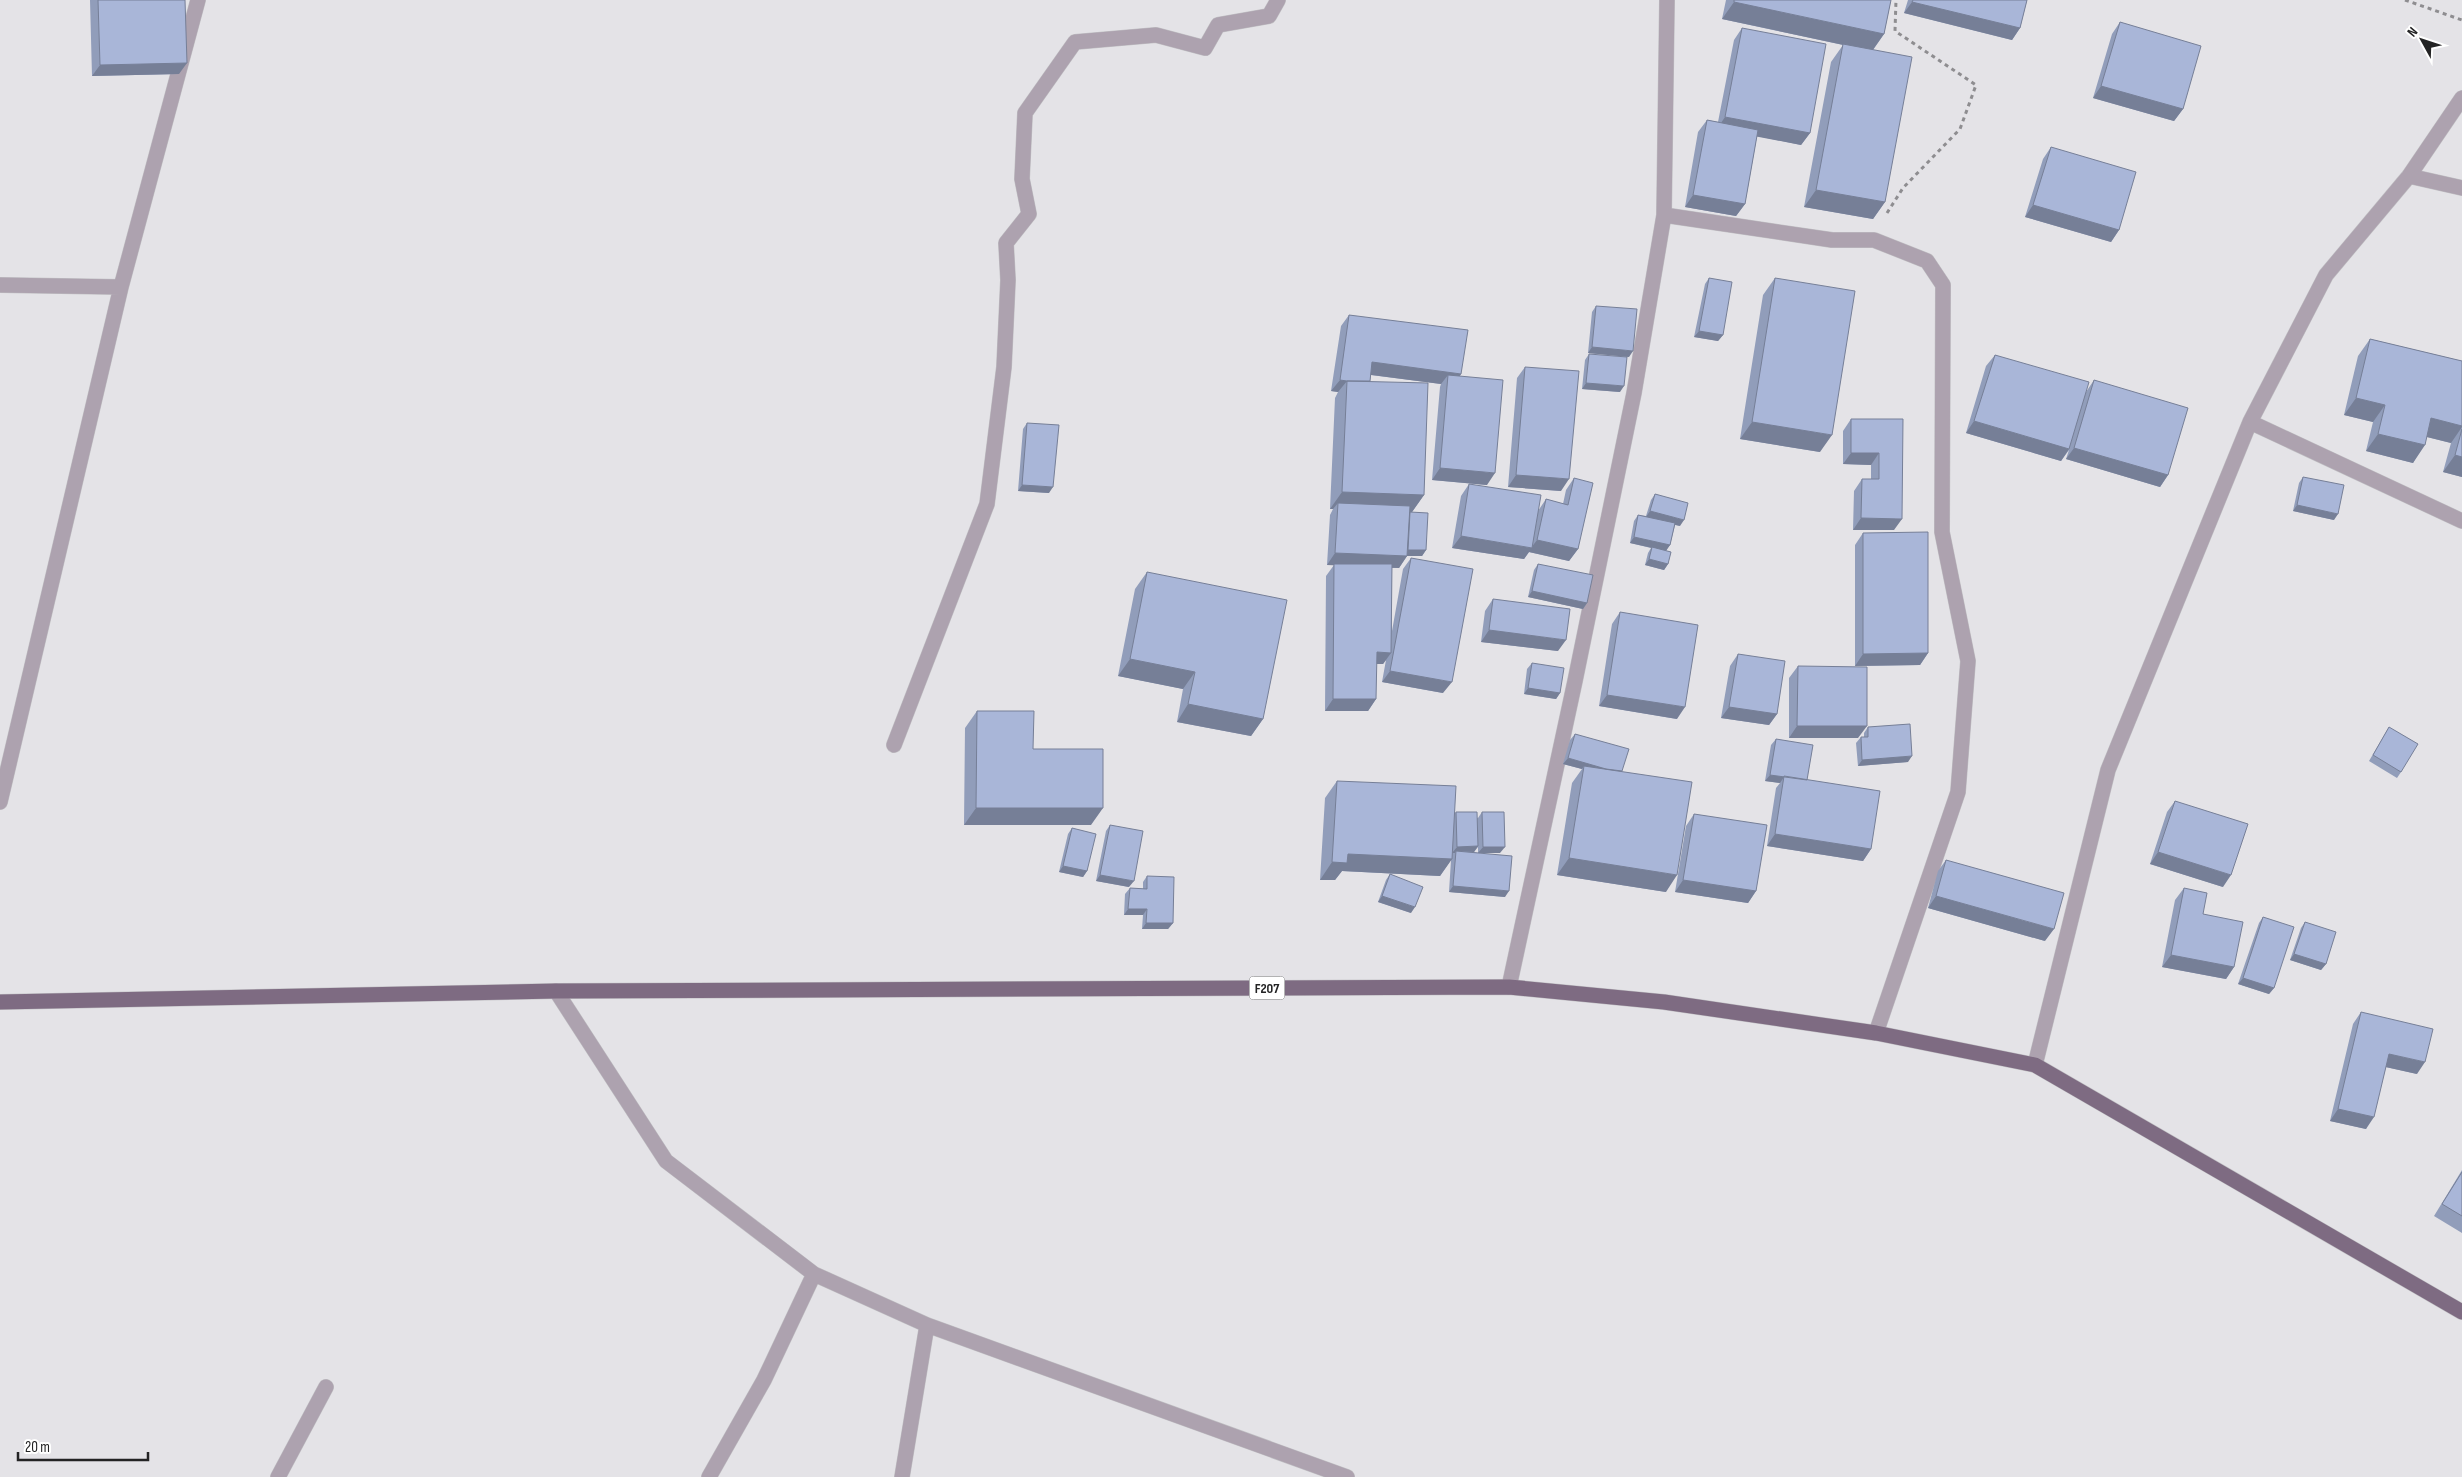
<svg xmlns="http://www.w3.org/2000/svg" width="2462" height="1477" font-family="'Sofia Sans Condensed',sans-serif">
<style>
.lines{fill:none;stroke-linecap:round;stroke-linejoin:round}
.street-casing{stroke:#c1c0c4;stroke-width:16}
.primary-casing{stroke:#c1c0c4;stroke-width:16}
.path{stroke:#8e8d90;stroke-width:3;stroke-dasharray:4 4;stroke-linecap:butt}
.street{stroke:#ada2af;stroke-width:15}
.primary{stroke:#7e6b82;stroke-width:15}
.wall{fill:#919dba;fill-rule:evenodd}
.shaded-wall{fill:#767f97}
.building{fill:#a9b6d8;stroke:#767f97}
.labels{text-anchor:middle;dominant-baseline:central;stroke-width:4.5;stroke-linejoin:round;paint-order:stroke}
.shield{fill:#fff;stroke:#656566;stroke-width:1}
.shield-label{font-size:14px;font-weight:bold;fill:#232324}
</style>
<rect width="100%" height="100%" fill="#e4e3e7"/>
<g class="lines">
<g class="street-casing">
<path id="street" d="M 2409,176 L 2462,188
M 1664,215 L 1832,240 L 1874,240 L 1927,261 L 1943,285 L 1942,532 L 1968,661 L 1958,792 L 1876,1033
M 0,285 L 121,287
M 2250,422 L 2462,521
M 894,745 L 987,504 L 1004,367 L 1008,280 L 1006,243 L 1029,214 L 1022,179 L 1025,113 L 1075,42 L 1156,35 L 1205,48 L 1218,25 L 1269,16 L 1278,0
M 0,802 L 121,287 L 198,0
M 1509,987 L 1575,681 L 1634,393 L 1664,215 L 1667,0
M 556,991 L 666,1161 L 814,1274 L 927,1325 L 1347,1477
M 2035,1065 L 2108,770 L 2250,422 L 2326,275 L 2409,176 L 2462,98
M 278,1477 L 326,1387
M 709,1477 L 764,1380 L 814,1274
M 902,1477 L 927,1325"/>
</g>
<g class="primary-casing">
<path id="primary" d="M 0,1002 L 556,991 L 1509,987 L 1664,1002 L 1876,1033 L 2035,1065 L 2462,1312"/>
</g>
<path class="path" d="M 2405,0 L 2462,20
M 1887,213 L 1903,188 L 1960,129 L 1976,85 L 1895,31 L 1896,0"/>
<use href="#street" class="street"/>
<use href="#primary" class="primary"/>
</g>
<path class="wall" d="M 90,0 L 185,0 L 179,74 L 92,76 Z
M 1726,0 L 1891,0 L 1884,34 L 1873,50 L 1885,202 L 1873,219 L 1804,207 L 1831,62 L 1843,45 L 1722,19 Z
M 1908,0 L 2027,0 L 2020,28 L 2012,40 L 1904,13 Z
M 2120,22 L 2183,109 L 2174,121 L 2093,98 L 2112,34 Z
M 1742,28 L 1810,133 L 1801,145 L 1757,136 L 1745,204 L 1736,216 L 1685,207 L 1698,132 L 1707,120 L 1718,122 L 1734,40 Z
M 2051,147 L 2119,230 L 2111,242 L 2025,217 L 2043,159 Z
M 1709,278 L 1723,335 L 1718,341 L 1694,337 L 1705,284 Z
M 1775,278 L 1820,452 L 1740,439 L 1763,295 Z
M 1596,306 L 1629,357 L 1588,353 L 1592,312 Z
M 1349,315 L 1461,374 L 1460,376 L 1487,485 L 1432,480 L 1440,387 L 1441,384 L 1371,375 L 1370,381 L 1424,495 L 1412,512 L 1426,550 L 1422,556 L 1407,556 L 1399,568 L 1392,568 L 1392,631 L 1403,569 L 1411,558 L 1443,693 L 1382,682 L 1386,660 L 1383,664 L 1376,664 L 1376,699 L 1368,711 L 1325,711 L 1326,576 L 1334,565 L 1327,565 L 1330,515 L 1333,509 L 1330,509 L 1335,398 L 1338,392 L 1331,391 L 1341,326 Z
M 2370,339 L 2462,361 L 2462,477 L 2443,472 L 2451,443 L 2427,437 L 2413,463 L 2366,451 L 2373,422 L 2344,415 L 2358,356 Z
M 1589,354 L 1620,392 L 1582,389 L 1585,360 Z
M 1995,355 L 2086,392 L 2094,380 L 2168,475 L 2160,487 L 2066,459 L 2069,450 L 2061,461 L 1966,433 L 1986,366 Z
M 1525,367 L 1561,491 L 1508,487 L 1517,378 Z
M 1851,419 L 1903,419 L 1894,530 L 1853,530 L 1854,491 L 1862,479 L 1871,479 L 1871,465 L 1843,464 L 1843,431 Z
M 1027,423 L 1049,493 L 1018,491 L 1023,429 Z
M 2303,477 L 2334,520 L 2293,511 L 2299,483 Z
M 1574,478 L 1578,549 L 1569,561 L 1529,552 L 1524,559 L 1452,548 L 1461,496 L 1469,484 L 1538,511 L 1546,499 L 1563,504 L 1566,490 Z
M 1655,494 L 1680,526 L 1675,525 L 1670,545 L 1666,550 L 1668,564 L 1664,570 L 1645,565 L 1648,553 L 1651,548 L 1630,543 L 1634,521 L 1638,515 L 1646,516 L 1651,500 Z
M 1863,533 L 1928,653 L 1920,665 L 1855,666 L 1855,545 Z
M 1538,564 L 1587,603 L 1583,609 L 1528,597 L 1534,570 Z
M 1147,572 L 1263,719 L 1251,736 L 1177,722 L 1183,689 L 1118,676 L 1135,589 Z
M 1493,599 L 1558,651 L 1481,642 L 1485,611 Z
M 1620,612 L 1677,719 L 1599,706 L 1612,624 Z
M 1738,654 L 1777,714 L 1769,725 L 1721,718 L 1730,666 Z
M 1532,663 L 1560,693 L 1556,699 L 1524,694 L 1527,669 Z
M 1798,666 L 1858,738 L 1789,738 L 1789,678 Z
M 977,711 L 1033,749 L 1091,825 L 964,825 L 965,728 Z
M 1868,727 L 1908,762 L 1858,766 L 1856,743 L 1861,737 L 1864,737 L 1864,733 Z
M 2389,727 L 2401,772 L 2397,778 L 2369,761 Z
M 1575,734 L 1622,771 L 1666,892 L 1557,875 L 1572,783 L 1582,769 L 1563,764 L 1570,740 Z
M 1776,739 L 1807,780 L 1871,849 L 1863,861 L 1767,846 L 1776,788 L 1780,783 L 1765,781 L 1771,745 Z
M 1337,781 L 1454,814 L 1456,812 L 1478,818 L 1482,812 L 1500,853 L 1479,853 L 1505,897 L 1449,892 L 1451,860 L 1440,876 L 1342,871 L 1335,880 L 1320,880 L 1325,798 ZM 1478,847 L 1478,853 L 1474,852 Z
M 2175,801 L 2223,887 L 2150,864 L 2167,812 Z
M 1694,814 L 1756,891 L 1748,903 L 1675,892 L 1686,826 Z
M 1110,825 L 1129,887 L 1096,881 L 1106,831 Z
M 1072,828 L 1087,871 L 1083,877 L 1059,872 L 1068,834 Z
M 1946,860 L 2045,941 L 1928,908 L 1938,871 Z
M 1390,874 L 1411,913 L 1378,902 L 1386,880 Z
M 1147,876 L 1173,923 L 1168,929 L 1142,929 L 1143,915 L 1124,915 L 1125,894 L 1130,888 L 1143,889 L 1143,882 Z
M 2184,888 L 2234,967 L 2226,979 L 2162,967 L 2175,900 Z
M 2263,917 L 2274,988 L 2269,994 L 2238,984 L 2259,923 Z
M 2305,922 L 2326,964 L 2321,970 L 2290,960 L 2301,928 Z
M 2361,1012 L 2417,1074 L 2386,1067 L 2366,1129 L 2330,1121 L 2353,1024 Z
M 2462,1170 L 2462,1233 L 2434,1216 Z"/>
<path class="shaded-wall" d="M 1734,2 L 1884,34 L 1872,51 L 1722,19 Z
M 1912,2 L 2020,28 L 2012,40 L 1904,13 Z
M 187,63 L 179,74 L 92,76 L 100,65 Z
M 2101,86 L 2183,109 L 2174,121 L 2093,98 Z
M 1725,117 L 1810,133 L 1801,145 L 1717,129 Z
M 1816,190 L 1885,202 L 1873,219 L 1804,207 Z
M 1693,195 L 1745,204 L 1736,216 L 1685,207 Z
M 2033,205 L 2119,230 L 2111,242 L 2025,217 Z
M 1699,331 L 1723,335 L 1718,341 L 1694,337 Z
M 1592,347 L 1633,351 L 1629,357 L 1588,353 Z
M 1372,362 L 1461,374 L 1452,386 L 1448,375 L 1441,384 L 1364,374 Z
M 1340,380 L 1347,381 L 1338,392 L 1331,391 Z
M 1586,383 L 1624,386 L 1620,392 L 1582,389 Z
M 2356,398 L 2385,405 L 2373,422 L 2344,415 Z
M 2431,418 L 2462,426 L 2462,427 L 2451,443 L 2419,435 Z
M 1974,421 L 2069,449 L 2061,461 L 1966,433 Z
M 1752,422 L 1832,435 L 1820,452 L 1740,439 Z
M 2378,434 L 2425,445 L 2413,463 L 2366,451 Z
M 2074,448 L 2168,475 L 2160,487 L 2066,459 Z
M 1851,453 L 1879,453 L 1871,465 L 1843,464 Z
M 2455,455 L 2462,457 L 2462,477 L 2443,472 Z
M 1440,468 L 1495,473 L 1487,485 L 1432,480 Z
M 1516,475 L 1569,479 L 1561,491 L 1508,487 Z
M 1022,485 L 1053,487 L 1049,493 L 1018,491 Z
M 1342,492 L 1424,495 L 1412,512 L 1338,503 L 1333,509 L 1330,509 Z
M 2297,505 L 2338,514 L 2334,520 L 2293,511 Z
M 1650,511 L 1684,520 L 1680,526 L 1646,517 Z
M 1861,518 L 1902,519 L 1894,530 L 1853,530 Z
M 1461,536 L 1531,548 L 1537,540 L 1578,549 L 1569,561 L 1529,552 L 1524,559 L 1452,548 Z
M 1634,537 L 1670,545 L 1666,551 L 1630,543 Z
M 1408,550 L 1426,550 L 1422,556 L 1404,556 Z
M 1335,553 L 1407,556 L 1399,568 L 1327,565 Z
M 1649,559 L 1668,564 L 1664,570 L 1645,565 Z
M 1532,591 L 1587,603 L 1583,609 L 1528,597 Z
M 1489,630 L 1566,640 L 1558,651 L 1481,642 Z
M 1377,652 L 1391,653 L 1383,664 L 1368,664 Z
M 1928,653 L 1920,665 L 1855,666 L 1863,654 Z
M 1130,659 L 1195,672 L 1183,689 L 1118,676 Z
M 1390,671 L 1452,682 L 1443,693 L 1382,682 Z
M 1528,688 L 1560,693 L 1556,699 L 1524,694 Z
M 1607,695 L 1685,707 L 1677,719 L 1599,706 Z
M 1333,699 L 1376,699 L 1368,711 L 1325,711 Z
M 1188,704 L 1263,719 L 1251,736 L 1177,722 Z
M 1729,707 L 1777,714 L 1769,725 L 1721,718 Z
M 1797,726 L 1867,726 L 1858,738 L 1789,738 Z
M 1912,756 L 1908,762 L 1858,766 L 1862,760 Z
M 1568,758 L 1621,773 L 1584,766 L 1582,769 L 1563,764 Z
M 1770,775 L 1784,777 L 1780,783 L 1765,781 Z
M 976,808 L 1103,808 L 1091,825 L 964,825 Z
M 1775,834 L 1871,849 L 1863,861 L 1767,846 Z
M 1478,846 L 1474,852 L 1456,851 L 1455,853 L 1452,853 L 1457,847 Z
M 1483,847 L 1505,847 L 1500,853 L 1478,853 Z
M 2158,852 L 2231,875 L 2223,887 L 2150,864 Z
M 1348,854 L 1452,859 L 1440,876 L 1342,871 L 1335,880 L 1320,880 L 1332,862 Z
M 1569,858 L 1677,875 L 1666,892 L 1557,875 Z
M 1063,866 L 1087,871 L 1083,877 L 1059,872 Z
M 1100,875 L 1134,881 L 1129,887 L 1096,881 Z
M 1683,880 L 1756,891 L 1748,903 L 1675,892 Z
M 1453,886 L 1509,891 L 1505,897 L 1449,892 Z
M 1382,896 L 1415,907 L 1411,913 L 1378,902 Z
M 1936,896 L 2054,929 L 2045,941 L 1928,908 Z
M 1128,909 L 1147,909 L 1143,915 L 1124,915 Z
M 1146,923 L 1173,923 L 1168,929 L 1142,929 Z
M 2294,954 L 2326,964 L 2321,970 L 2290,960 Z
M 2171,955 L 2234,967 L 2226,979 L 2162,967 Z
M 2243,978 L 2274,988 L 2269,994 L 2238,984 Z
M 2389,1054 L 2425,1062 L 2417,1074 L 2381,1066 Z
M 2338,1109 L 2374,1117 L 2366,1129 L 2330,1121 Z"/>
<path class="building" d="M 98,0 L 185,0 L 187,63 L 100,65 Z
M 1734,0 L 1891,0 L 1884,34 L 1734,2 Z
M 1913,0 L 2027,0 L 2020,28 L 1912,2 Z
M 2120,22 L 2201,46 L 2183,109 L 2101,86 Z
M 1742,28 L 1826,44 L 1810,133 L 1725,117 Z
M 1843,44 L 1912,57 L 1885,202 L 1816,190 Z
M 1707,120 L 1758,130 L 1745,204 L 1693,195 Z
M 2051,147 L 2136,172 L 2119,230 L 2033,205 Z
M 1709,278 L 1732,282 L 1723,335 L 1699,331 Z
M 1775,278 L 1855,291 L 1832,435 L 1752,422 Z
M 1596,306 L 1637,309 L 1633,351 L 1592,347 Z
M 1349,315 L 1468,330 L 1461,374 L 1372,362 L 1370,381 L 1347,381 L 1340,380 Z
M 2370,339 L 2462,361 L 2462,426 L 2431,418 L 2425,445 L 2378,434 L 2385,405 L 2356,398 Z
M 1589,354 L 1627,357 L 1624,386 L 1586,383 Z
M 1995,355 L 2089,382 L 2069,449 L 1974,421 Z
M 1525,367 L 1579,371 L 1569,479 L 1516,475 Z
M 1448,375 L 1503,380 L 1495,473 L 1440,468 Z
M 2094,380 L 2188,408 L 2168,475 L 2074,448 Z
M 1347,381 L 1428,383 L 1424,495 L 1342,492 Z
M 1851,419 L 1903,419 L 1902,519 L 1861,518 L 1862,479 L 1879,479 L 1879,453 L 1851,453 Z
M 1027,423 L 1059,425 L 1053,487 L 1022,485 Z
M 2462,429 L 2462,457 L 2455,455 Z
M 2303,477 L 2344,485 L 2338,514 L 2297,505 Z
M 1574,478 L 1593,483 L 1578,549 L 1537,540 L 1546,499 L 1568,505 Z
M 1469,484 L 1541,495 L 1532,548 L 1461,536 Z
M 1655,494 L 1688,503 L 1684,520 L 1650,511 Z
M 1338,503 L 1410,506 L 1407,556 L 1335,553 Z
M 1410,512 L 1428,513 L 1426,550 L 1408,550 Z
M 1638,515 L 1675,523 L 1670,545 L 1634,537 Z
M 1928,532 L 1928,653 L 1863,654 L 1863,533 Z
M 1652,547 L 1671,552 L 1668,564 L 1649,559 Z
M 1411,558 L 1473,569 L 1452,682 L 1390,671 Z
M 1334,564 L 1392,564 L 1391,653 L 1377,652 L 1376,699 L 1333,699 Z
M 1538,564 L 1593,575 L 1587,603 L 1532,591 Z
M 1147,572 L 1287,600 L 1263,719 L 1188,704 L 1195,672 L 1130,659 Z
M 1493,599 L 1570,609 L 1566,640 L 1489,630 Z
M 1620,612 L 1698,625 L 1685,707 L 1607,695 Z
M 1738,654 L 1785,661 L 1777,714 L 1729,707 Z
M 1532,663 L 1564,668 L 1560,693 L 1528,688 Z
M 1798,666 L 1867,667 L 1867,726 L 1797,726 Z
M 977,711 L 1034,711 L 1033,749 L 1103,749 L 1103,808 L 976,808 Z
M 1910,724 L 1912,756 L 1862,760 L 1861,737 L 1868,737 L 1868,727 Z
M 2389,727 L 2418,744 L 2401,772 L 2373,755 Z
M 1575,734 L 1629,749 L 1622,771 L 1606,769 L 1568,758 Z
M 1776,739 L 1813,745 L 1807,780 L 1770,775 Z
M 1584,766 L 1692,782 L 1677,875 L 1569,858 Z
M 1784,776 L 1880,791 L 1871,849 L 1775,834 Z
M 1337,781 L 1456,786 L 1452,859 L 1348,854 L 1347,863 L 1332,862 Z
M 2175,801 L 2248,824 L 2231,875 L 2158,852 Z
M 1456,812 L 1477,812 L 1478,846 L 1457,847 Z
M 1482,812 L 1504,812 L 1505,847 L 1483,847 Z
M 1694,814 L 1767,825 L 1756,891 L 1683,880 Z
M 1110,825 L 1143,831 L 1134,881 L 1100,875 Z
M 1072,828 L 1096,834 L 1087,871 L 1063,866 Z
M 1456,851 L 1512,856 L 1509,891 L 1453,886 Z
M 1946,860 L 2064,893 L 2054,929 L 1936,896 Z
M 1390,874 L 1423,887 L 1415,907 L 1382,896 Z
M 1147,876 L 1174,877 L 1173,923 L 1146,923 L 1147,909 L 1128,909 L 1130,888 L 1147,889 Z
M 2184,888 L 2207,893 L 2203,914 L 2243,922 L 2234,967 L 2171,955 Z
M 2263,917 L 2294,927 L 2274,988 L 2243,978 Z
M 2305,922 L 2336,932 L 2326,964 L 2294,954 Z
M 2361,1012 L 2433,1029 L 2425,1062 L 2389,1054 L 2374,1117 L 2338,1109 Z
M 2462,1172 L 2462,1216 L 2442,1204 Z"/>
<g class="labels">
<rect class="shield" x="1249.5" y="976.5" width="35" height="23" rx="4"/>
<g class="shield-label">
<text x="1267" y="988">F207</text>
</g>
</g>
<g transform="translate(2422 40) rotate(310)" stroke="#ffffff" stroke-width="4" paint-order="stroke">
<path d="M0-4L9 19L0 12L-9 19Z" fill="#232324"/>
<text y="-8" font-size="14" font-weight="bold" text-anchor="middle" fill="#232324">N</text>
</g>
<path d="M18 1452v8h130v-8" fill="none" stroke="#232324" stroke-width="2.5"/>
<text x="25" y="1452" font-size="15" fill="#232324" stroke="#ffffff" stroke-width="4" paint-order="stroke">20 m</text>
</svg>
